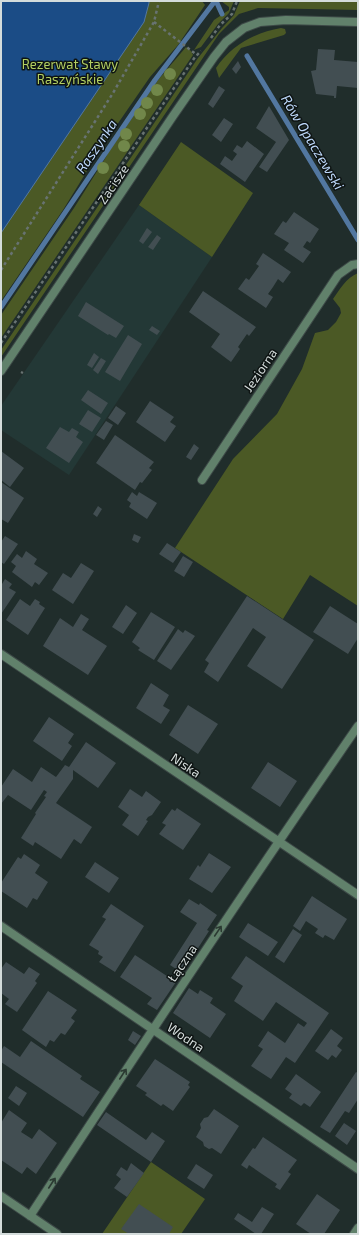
<svg xmlns="http://www.w3.org/2000/svg" width="359" height="1235" font-family="'Exo 2',sans-serif">
<style>
.built{fill:#233836}
.green{fill:#4b5925}
.water{fill:#1b4c86;stroke:#5277a0}
.lines{fill:none;stroke-linecap:round;stroke-linejoin:round}
.stream{stroke:#5277a0;stroke-width:5}
.building{fill:#424e52}
.service-casing{stroke:#3d4947;stroke-width:10}
.minor-casing{stroke:#3d4947;stroke-width:10}
.path{stroke:#687372;stroke-width:2.5;stroke-dasharray:3 3;stroke-linecap:butt}
.service{stroke:#61816b;stroke-width:8}
.minor{stroke:#61816b;stroke-width:8}
.tree{fill:#71874a}
.oneway{stroke:#2b3a32}
.labels{text-anchor:middle;dominant-baseline:central;stroke-width:3;stroke-linejoin:round;paint-order:stroke}
.park-label{font-size:13px;fill:#b3d063;stroke:#0e1413}
.street-label{font-size:13px;fill:#d4dcdb;stroke:#0e1413}
.water-label{font-size:14px;font-style:italic;fill:#bdd8fa;stroke:#0e1413}
</style>
<rect width="100%" height="100%" fill="#202d2b"/>
<path class="built" d="M 139,205 L 212,257 L 69,475 L 1,430 L 1,406 Z"/>
<path class="green" d="M 1,1 L 202,1 L 205,5 L 178,45 L 150,77 L 103,145 L 63,210 L 1,301 Z
M 221,1 L 234,1 L 229,13 L 218,24 L 201,47 L 194,50 L 214,20 L 229,10 L 229,7 Z
M 240,1 L 358,1 L 358,10 L 258,8 L 239,14 L 219,34 L 1,357 L 1,350 L 198,58 L 222,28 L 234,15 Z
M 281,28 L 285,29 L 286,33 L 284,35 L 241,48 L 219,78 L 216,68 C 232,45 254,33 281,28 Z
M 186,47 L 191,51 L 193,55 L 1,338 L 1,315 L 74,208 L 106,157 L 108,153 L 158,80 Z
M 181,142 L 253,193 L 212,257 L 139,205 Z
M 358,273 L 358,606 L 310,575 L 283,619 L 175,548 L 233,459 L 277,414 L 302,369 L 315,333 L 328,330 L 336,322 L 341,313 L 340,308 L 333,299 C 340,289 346,278 358,273 Z
M 151,1162 L 205,1199 L 181,1234 L 102,1234 Z"/>
<path class="water" d="M 1,1 L 149,1 L 149,3 L 144,22 L 1,233 Z"/>
<g class="lines">
<path class="stream" d="M 216,1 L 222,14
M 247,56 L 358,240
M 1,307 L 155,80 L 215,1"/>
</g>
<path class="building" d="M 318,49 L 335,50 L 334,60 L 358,62 L 358,88 L 337,86 L 336,98 L 334,98 L 334,96 L 316,94 L 311,71 L 316,70 Z
M 238,61 L 241,67 L 236,74 L 232,69 Z
M 219,86 L 225,90 L 213,108 L 208,104 Z
M 269,106 L 289,140 L 267,172 L 259,167 L 276,142 L 256,128 Z
M 224,118 L 233,124 L 221,142 L 212,135 Z
M 247,141 L 264,154 L 245,182 L 220,164 L 225,156 L 232,161 L 237,154 L 233,151 L 237,145 L 242,148 Z
M 294,212 L 319,229 L 310,243 L 307,241 L 303,247 L 311,252 L 303,263 L 284,250 L 289,243 L 274,234 L 283,221 L 286,223 Z
M 147,228 L 152,232 L 143,244 L 139,241 Z
M 157,235 L 161,238 L 153,250 L 148,247 Z
M 263,253 L 291,272 L 283,283 L 278,279 L 273,287 L 268,294 L 273,297 L 266,308 L 238,289 L 246,278 L 249,280 L 259,266 L 256,264 Z
M 203,291 L 256,327 L 249,336 L 247,334 L 238,347 L 240,349 L 231,362 L 211,347 L 220,334 L 189,312 Z
M 86,302 L 124,326 L 116,338 L 109,334 L 108,335 L 78,316 Z
M 152,326 L 160,331 L 157,335 L 149,330 Z
M 128,335 L 142,344 L 120,381 L 105,372 Z
M 94,353 L 99,357 L 92,368 L 87,365 Z
M 101,358 L 106,361 L 98,374 L 93,370 Z
M 88,390 L 108,403 L 101,414 L 81,400 Z
M 150,401 L 174,417 L 170,422 L 176,426 L 165,442 L 136,422 Z
M 116,406 L 126,413 L 118,425 L 108,418 Z
M 88,410 L 101,418 L 92,432 L 79,424 Z
M 106,421 L 113,425 L 104,440 L 96,435 Z
M 60,427 L 69,432 L 72,428 L 79,432 L 76,437 L 83,442 L 69,463 L 46,448 Z
M 115,435 L 154,462 L 149,468 L 152,470 L 142,483 L 140,482 L 135,490 L 96,463 Z
M 194,444 L 199,448 L 191,460 L 186,457 Z
M 1,451 L 24,468 L 10,487 L 1,480 Z
M 1,482 L 24,498 L 8,523 L 1,519 Z
M 132,492 L 137,496 L 139,492 L 157,503 L 147,519 L 129,507 L 131,503 L 127,500 Z
M 98,506 L 102,509 L 97,517 L 93,514 Z
M 134,534 L 141,537 L 138,543 L 132,540 Z
M 5,536 L 18,544 L 4,564 L 1,562 L 1,542 Z
M 167,543 L 181,552 L 173,563 L 159,554 Z
M 26,551 L 37,559 L 34,564 L 48,573 L 39,585 L 35,582 L 32,587 L 12,572 L 16,566 L 11,562 L 17,554 L 22,558 Z
M 183,556 L 193,562 L 184,577 L 174,571 Z
M 81,563 L 94,571 L 73,604 L 52,590 L 63,573 L 71,578 Z
M 5,579 L 12,584 L 9,588 L 16,592 L 1,614 L 1,583 L 2,584 Z
M 247,596 L 314,640 L 282,689 L 247,666 L 266,637 L 253,628 L 218,682 L 204,672 L 209,663 L 205,660 Z
M 20,599 L 30,606 L 35,599 L 40,602 L 39,604 L 45,608 L 28,635 L 6,620 Z
M 126,605 L 137,613 L 123,634 L 112,627 Z
M 330,606 L 358,624 L 358,638 L 348,654 L 313,632 Z
M 151,612 L 175,627 L 154,660 L 138,650 L 140,648 L 132,642 Z
M 81,614 L 89,619 L 82,630 L 107,646 L 88,675 L 43,646 L 60,618 L 73,627 Z
M 178,629 L 183,633 L 185,630 L 195,636 L 171,670 L 157,661 Z
M 151,683 L 169,695 L 163,706 L 170,710 L 161,724 L 136,708 Z
M 188,705 L 218,724 L 198,754 L 169,735 Z
M 49,717 L 74,734 L 68,743 L 72,746 L 62,761 L 33,741 Z
M 86,742 L 116,763 L 98,788 L 73,770 L 73,779 L 56,803 L 92,827 L 81,844 L 74,839 L 61,859 L 35,842 L 33,846 L 21,838 L 36,814 L 35,813 L 46,797 L 44,796 L 47,792 L 44,790 L 31,810 L 8,795 L 1,804 L 1,787 L 13,769 L 32,782 L 41,767 L 56,777 L 65,765 L 69,767 Z
M 268,762 L 297,781 L 280,807 L 251,788 Z
M 130,789 L 142,797 L 146,791 L 161,802 L 152,815 L 148,817 L 146,820 L 148,821 L 138,836 L 122,825 L 129,815 L 118,807 Z
M 177,808 L 201,824 L 183,850 L 159,834 L 166,825 L 162,823 L 172,809 L 175,811 Z
M 209,853 L 231,867 L 212,893 L 189,879 L 198,865 L 200,867 Z
M 24,854 L 40,865 L 35,873 L 48,882 L 37,900 L 33,898 L 27,908 L 1,891 L 1,883 L 18,857 L 21,859 Z
M 95,862 L 119,878 L 109,893 L 85,877 Z
M 312,896 L 347,919 L 334,940 L 325,935 L 323,938 L 315,933 L 318,929 L 306,921 L 300,931 L 293,926 Z
M 189,899 L 199,905 L 200,903 L 217,915 L 207,930 L 209,931 L 182,973 L 170,965 L 197,923 L 180,912 Z
M 111,904 L 144,926 L 115,972 L 99,962 L 103,957 L 98,954 L 99,951 L 89,945 L 106,919 L 102,917 Z
M 248,923 L 278,942 L 268,956 L 239,937 Z
M 293,929 L 302,935 L 284,963 L 275,957 Z
M 135,955 L 176,982 L 157,1010 L 147,1004 L 152,998 L 120,977 Z
M 246,956 L 329,1013 L 295,1063 L 286,1057 L 271,1079 L 251,1066 L 263,1049 L 258,1046 L 268,1031 L 285,1043 L 298,1023 L 304,1027 L 307,1023 L 276,1002 L 263,1021 L 234,1001 L 243,986 L 231,978 Z
M 6,962 L 24,974 L 29,967 L 40,974 L 35,981 L 37,983 L 17,1012 L 5,1004 L 9,999 L 1,993 L 1,969 Z
M 189,988 L 198,994 L 200,990 L 213,998 L 210,1003 L 226,1014 L 210,1038 L 173,1013 Z
M 48,991 L 77,1010 L 71,1018 L 75,1021 L 65,1035 L 61,1033 L 54,1042 L 50,1040 L 46,1047 L 22,1030 Z
M 331,1029 L 343,1038 L 337,1046 L 342,1050 L 336,1058 L 332,1055 L 328,1060 L 315,1051 Z
M 133,1031 L 141,1036 L 135,1045 L 128,1040 Z
M 31,1041 L 82,1076 L 80,1079 L 100,1092 L 83,1117 L 1,1062 L 1,1051 L 4,1046 L 20,1057 Z
M 155,1059 L 190,1082 L 188,1085 L 190,1087 L 173,1111 L 163,1104 L 161,1106 L 145,1095 L 147,1093 L 136,1086 Z
M 356,1072 L 358,1073 L 358,1099 L 349,1113 L 345,1111 L 330,1133 L 320,1127 Z
M 296,1074 L 321,1092 L 310,1107 L 304,1103 L 301,1106 L 289,1098 L 292,1094 L 285,1089 Z
M 16,1086 L 27,1093 L 19,1106 L 8,1098 Z
M 214,1109 L 239,1126 L 221,1154 L 212,1148 L 209,1149 L 204,1146 L 203,1142 L 196,1137 L 201,1128 L 200,1124 L 204,1118 L 208,1117 Z
M 9,1110 L 27,1123 L 21,1132 L 32,1139 L 39,1129 L 57,1143 L 36,1174 L 27,1167 L 22,1174 L 1,1160 L 1,1123 Z
M 106,1112 L 146,1140 L 152,1132 L 165,1141 L 151,1162 L 97,1125 Z
M 344,1123 L 356,1131 L 347,1145 L 335,1136 Z
M 263,1137 L 297,1160 L 288,1172 L 291,1174 L 280,1190 L 275,1187 L 277,1184 L 262,1174 L 249,1165 L 247,1169 L 241,1165 L 253,1148 L 255,1149 Z
M 131,1163 L 144,1173 L 127,1197 L 114,1188 L 121,1179 L 116,1175 L 121,1167 L 127,1171 Z
M 196,1164 L 213,1175 L 204,1189 L 187,1178 Z
M 317,1194 L 340,1210 L 324,1234 L 311,1234 L 296,1224 Z
M 139,1204 L 173,1227 L 169,1234 L 129,1234 L 121,1229 Z
M 262,1207 L 274,1214 L 261,1234 L 256,1234 L 234,1219 L 238,1213 L 252,1222 Z"/>
<g class="lines">
<g class="service-casing">
<path id="service" d="M 202,480 L 338,275 L 352,265 L 358,264"/>
</g>
<g class="minor-casing">
<path id="minor" d="M 1,371 L 173,116 L 214,57 L 226,42 L 244,28 L 260,22 L 286,20 L 358,22
M 1,654 L 358,895
M 1,926 L 358,1169
M 1,1196 L 57,1234
M 30,1216 C 138,1051 246,888 358,726
M 354,1234 L 358,1228"/>
</g>
<path class="path" d="M 154,22 L 197,55
M 211,38 L 220,25 L 232,14 L 237,1
M 1,270 L 113,93 L 154,22 L 159,1
M 1,343 L 195,57 L 201,51
M 21,372 L 23,373"/>
<use href="#service" class="service"/>
<use href="#minor" class="minor"/>
</g>
<g class="tree">
<circle cx="170" cy="74" r="6"/>
<circle cx="157" cy="90" r="6"/>
<circle cx="147" cy="103" r="6"/>
<circle cx="140" cy="114" r="6"/>
<circle cx="126" cy="134" r="6"/>
<circle cx="124" cy="146" r="6"/>
<circle cx="103" cy="168" r="6"/>
</g>
<defs><path id="oneway-shaft" d="M-6 0H5M1.5-3L5.5 0L1.5 3" fill="none" stroke-width="1.6" stroke-linecap="round" stroke-linejoin="round"/></defs>
<g class="oneway">
<use href="#oneway-shaft" transform="translate(218 931) rotate(-56)"/>
<use href="#oneway-shaft" transform="translate(123 1074) rotate(-57)"/>
<use href="#oneway-shaft" transform="translate(52 1183) rotate(-57)"/>
</g>
<g class="labels">
<g class="park-label">
<text x="70" y="64">Rezerwat Stawy<tspan x="70" dy="15">Raszyńskie</tspan></text>
</g>
<g class="street-label">
<text transform="translate(113 184) rotate(-56)">Zacisze</text>
<text transform="translate(260 370) rotate(-56)">Jeziorna</text>
<text transform="translate(186 765) rotate(34)">Niska</text>
<text transform="translate(182 963) rotate(-56)">Łączna</text>
<text transform="translate(186 1037) rotate(34)">Wodna</text>
</g>
<g class="water-label">
<text transform="translate(313 142) rotate(59)">Rów Opaczewski</text>
<text transform="translate(96 146) rotate(-56)">Raszynka</text>
</g>
</g>
<rect width="359" height="1235" fill="none" stroke="#d4dcdb" stroke-width="4"/>
</svg>
